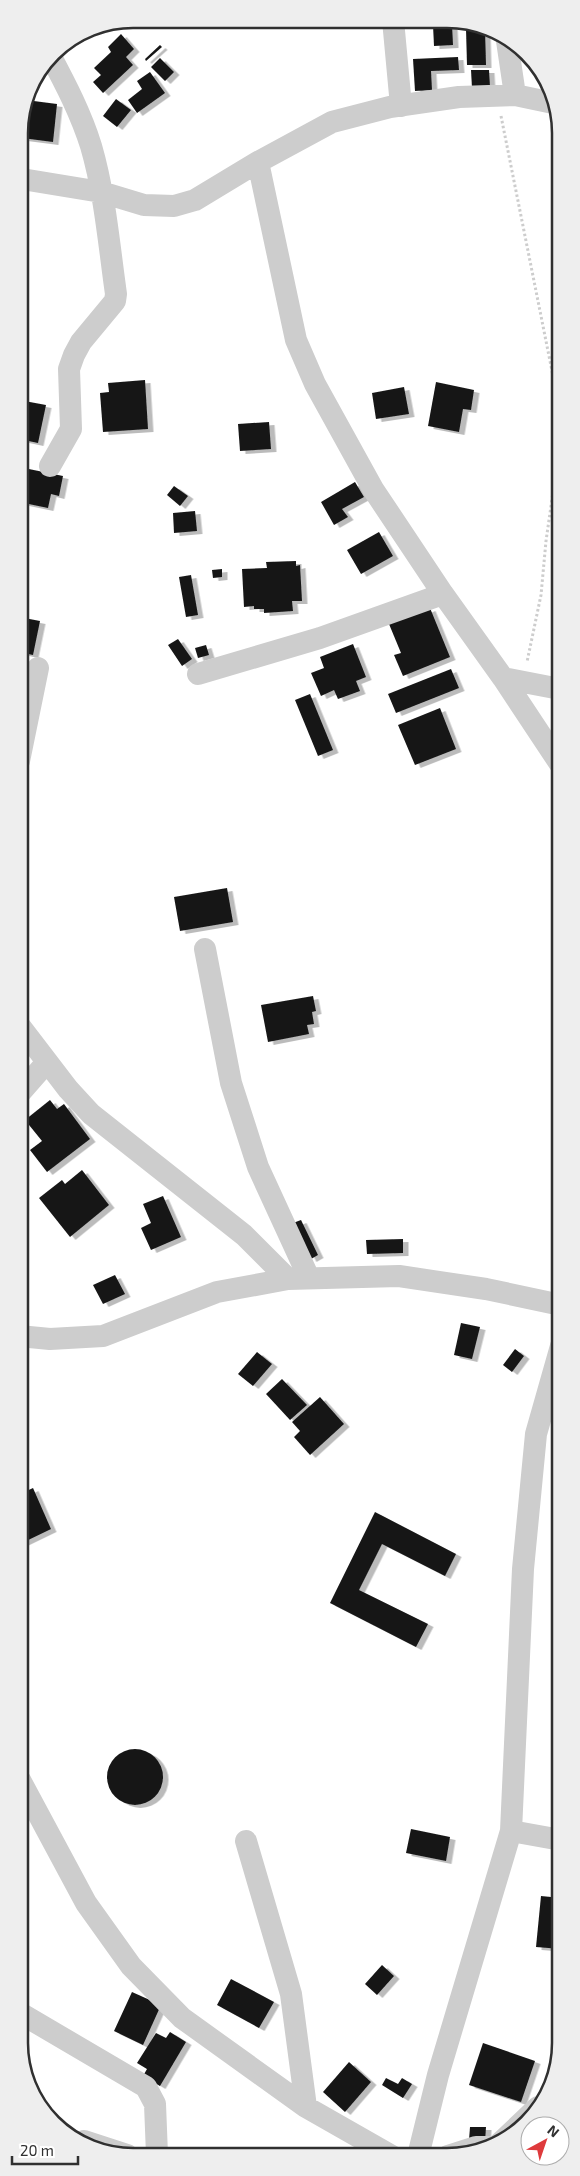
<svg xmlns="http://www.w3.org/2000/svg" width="580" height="2176" font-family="'Exo 2',sans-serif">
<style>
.building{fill:#171717;filter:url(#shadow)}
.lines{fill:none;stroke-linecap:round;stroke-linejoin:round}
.path{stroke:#cdcdcd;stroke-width:3;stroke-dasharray:2.5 2.5;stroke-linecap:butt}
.minor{stroke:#cdcdcd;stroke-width:22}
.rim{fill:none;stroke:#303030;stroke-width:2.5}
</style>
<defs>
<filter id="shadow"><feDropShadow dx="5.5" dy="3" stdDeviation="0" flood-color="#0004"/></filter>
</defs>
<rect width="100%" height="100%" fill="#fff"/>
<path class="building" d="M 452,24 L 453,45 L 434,46 L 433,25 Z
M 466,29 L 485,29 L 486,65 L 467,65 Z
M 121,34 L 134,49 L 126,57 L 133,65 L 103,93 L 93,82 L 101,75 L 94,68 L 111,52 L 108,47 Z
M 160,45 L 162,47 L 146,61 L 145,59 Z
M 458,57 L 459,70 L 431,71 L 432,90 L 415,91 L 413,59 Z
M 160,58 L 174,72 L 165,81 L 151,67 Z
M 471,70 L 489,70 L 490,87 L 472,88 Z
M 150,72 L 165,93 L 137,113 L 128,100 L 142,89 L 137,81 Z
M 116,99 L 131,110 L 117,127 L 103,116 Z
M 26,100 L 57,104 L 53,142 L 22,138 Z
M 145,380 L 148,429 L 103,432 L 100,393 L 109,392 L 108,383 Z
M 436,382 L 474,390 L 471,410 L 463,409 L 459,432 L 428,426 Z
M 404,387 L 409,414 L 376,419 L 372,393 Z
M 19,400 L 46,405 L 38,443 L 19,439 Z
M 269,422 L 271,449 L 240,451 L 238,424 Z
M 19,467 L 63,476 L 59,496 L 51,494 L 48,508 L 19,502 Z
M 355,482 L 364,497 L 342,509 L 348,517 L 334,525 L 321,502 Z
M 174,486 L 188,496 L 180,506 L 167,495 Z
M 195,511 L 197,531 L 174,533 L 173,513 Z
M 379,532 L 393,556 L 361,574 L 347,550 Z
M 296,561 L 296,566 L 300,565 L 302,601 L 292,601 L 293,611 L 264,613 L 264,609 L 254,609 L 254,606 L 244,607 L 242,569 L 267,568 L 266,562 Z
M 222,569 L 222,577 L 213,578 L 212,570 Z
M 191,575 L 198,615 L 186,617 L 179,577 Z
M 430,608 L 450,657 L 403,676 L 394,655 L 401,653 L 389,624 Z
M 19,617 L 40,621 L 33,655 L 19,652 Z
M 178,639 L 192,659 L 182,666 L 168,645 Z
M 353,644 L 366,677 L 356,681 L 360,691 L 338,699 L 334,690 L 321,696 L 311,673 L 324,668 L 320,657 Z
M 206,645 L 209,655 L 198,658 L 195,648 Z
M 451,669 L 459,688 L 396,713 L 388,694 Z
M 310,694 L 333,750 L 318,756 L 295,700 Z
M 440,708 L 456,749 L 415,765 L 398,725 Z
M 227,888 L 233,922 L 180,931 L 174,897 Z
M 313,996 L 316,1011 L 312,1012 L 314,1024 L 307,1025 L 309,1034 L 268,1042 L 261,1005 Z
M 50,1100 L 57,1109 L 64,1104 L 90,1139 L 47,1172 L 30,1150 L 42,1141 L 25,1120 Z
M 82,1170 L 109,1205 L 70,1237 L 39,1198 L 62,1180 L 65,1184 Z
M 163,1196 L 181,1237 L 151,1250 L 141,1228 L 151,1223 L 143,1204 Z
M 301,1220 L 318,1255 L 311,1259 L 293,1223 Z
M 403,1239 L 403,1253 L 367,1254 L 366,1240 Z
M 115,1275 L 125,1294 L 103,1304 L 93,1285 Z
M 461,1323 L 480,1327 L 472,1359 L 454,1355 Z
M 515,1349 L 524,1356 L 512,1372 L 503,1365 Z
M 257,1352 L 272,1364 L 253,1386 L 238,1374 Z
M 282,1379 L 307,1405 L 290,1420 L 266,1394 Z
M 320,1397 L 344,1424 L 310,1455 L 294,1437 L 300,1431 L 292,1422 Z
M 33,1488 L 51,1529 L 20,1544 L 20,1494 Z
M 375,1512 L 456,1554 L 445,1576 L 382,1544 L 359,1590 L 428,1624 L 416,1647 L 330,1603 Z
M107 1777a28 28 0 1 1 56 0a28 28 0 1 1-56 0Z
M 411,1829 L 450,1837 L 446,1861 L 406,1853 Z
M 541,1896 L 561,1898 L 561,1949 L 536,1947 Z
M 382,1965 L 394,1976 L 377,1995 L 365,1984 Z
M 231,1979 L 274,2002 L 259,2028 L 217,2005 Z
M 132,1992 L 161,2005 L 143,2045 L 114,2031 Z
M 170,2032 L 186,2042 L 160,2086 L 143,2076 L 147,2069 L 137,2063 L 156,2033 L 166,2038 Z
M 483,2043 L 535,2061 L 521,2102 L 469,2085 Z
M 349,2062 L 371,2082 L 345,2112 L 323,2092 Z
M 386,2078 L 398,2084 L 402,2078 L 412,2084 L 403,2098 L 382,2085 Z
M 470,2127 L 486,2127 L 485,2142 L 469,2140 Z"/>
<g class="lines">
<path class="path" d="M 501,116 L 557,396 L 558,457 L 546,541 L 541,595 L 527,662"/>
<path class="minor" d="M 393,20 L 401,106
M 507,41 L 515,95
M 258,162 L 296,340 L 315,384 L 373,489 L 443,594 L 503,678 L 560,764
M 19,180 L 28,180 L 101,192 L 144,205 L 174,206 L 195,200 L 258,162 L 332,122 L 390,107 L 459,97 L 515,95 L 553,103
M 50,466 L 71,429 L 69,369 L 74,355 L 81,342 L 115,301 L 116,294 C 109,245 105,194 91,146 C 81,114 66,85 50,55
M 198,674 L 320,638 L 443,594
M 503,678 L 560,689
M 19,761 L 38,668
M 205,949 L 231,1083 L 258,1167 L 309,1278
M 19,1025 L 68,1089 L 91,1114 L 244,1235 L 288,1279
M 19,1094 L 47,1062
M 19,1336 L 50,1339 L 103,1336 L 217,1292 L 288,1279 L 399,1276 L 486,1289 L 561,1305
M 20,1780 L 86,1903 L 131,1966 L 182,2018 L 306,2107 L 392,2156
M 511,1831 L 561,1840
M 246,1841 L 291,1994 L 306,2107
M 20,2013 L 146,2087 L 155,2104 L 157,2155
M 84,2141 L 127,2155
M 499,2144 L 538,2107
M 418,2156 L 438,2075 L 511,1831 L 523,1569 L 536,1434 L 561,1346
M 448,2156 L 476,2147 L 489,2147"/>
</g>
<path d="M0 0H580V2176H0ZM133 28H447A105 105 0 0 1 552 133V2043A105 105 0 0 1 447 2148H133A105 105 0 0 1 28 2043V133A105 105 0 0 1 133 28Z" fill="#eee" fill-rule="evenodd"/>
<path class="rim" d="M133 28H447A105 105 0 0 1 552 133V2043A105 105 0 0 1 447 2148H133A105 105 0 0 1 28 2043V133A105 105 0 0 1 133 28Z"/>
<g transform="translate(545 2141) rotate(40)"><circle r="24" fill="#ffffff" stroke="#acacac"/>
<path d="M0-4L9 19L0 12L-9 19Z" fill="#de3a3c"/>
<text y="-8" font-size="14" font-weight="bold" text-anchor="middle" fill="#303030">N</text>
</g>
<path d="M12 2156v8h66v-8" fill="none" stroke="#303030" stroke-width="2.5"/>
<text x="20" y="2156" font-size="15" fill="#303030" stroke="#ffffff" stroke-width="4" paint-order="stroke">20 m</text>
</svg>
